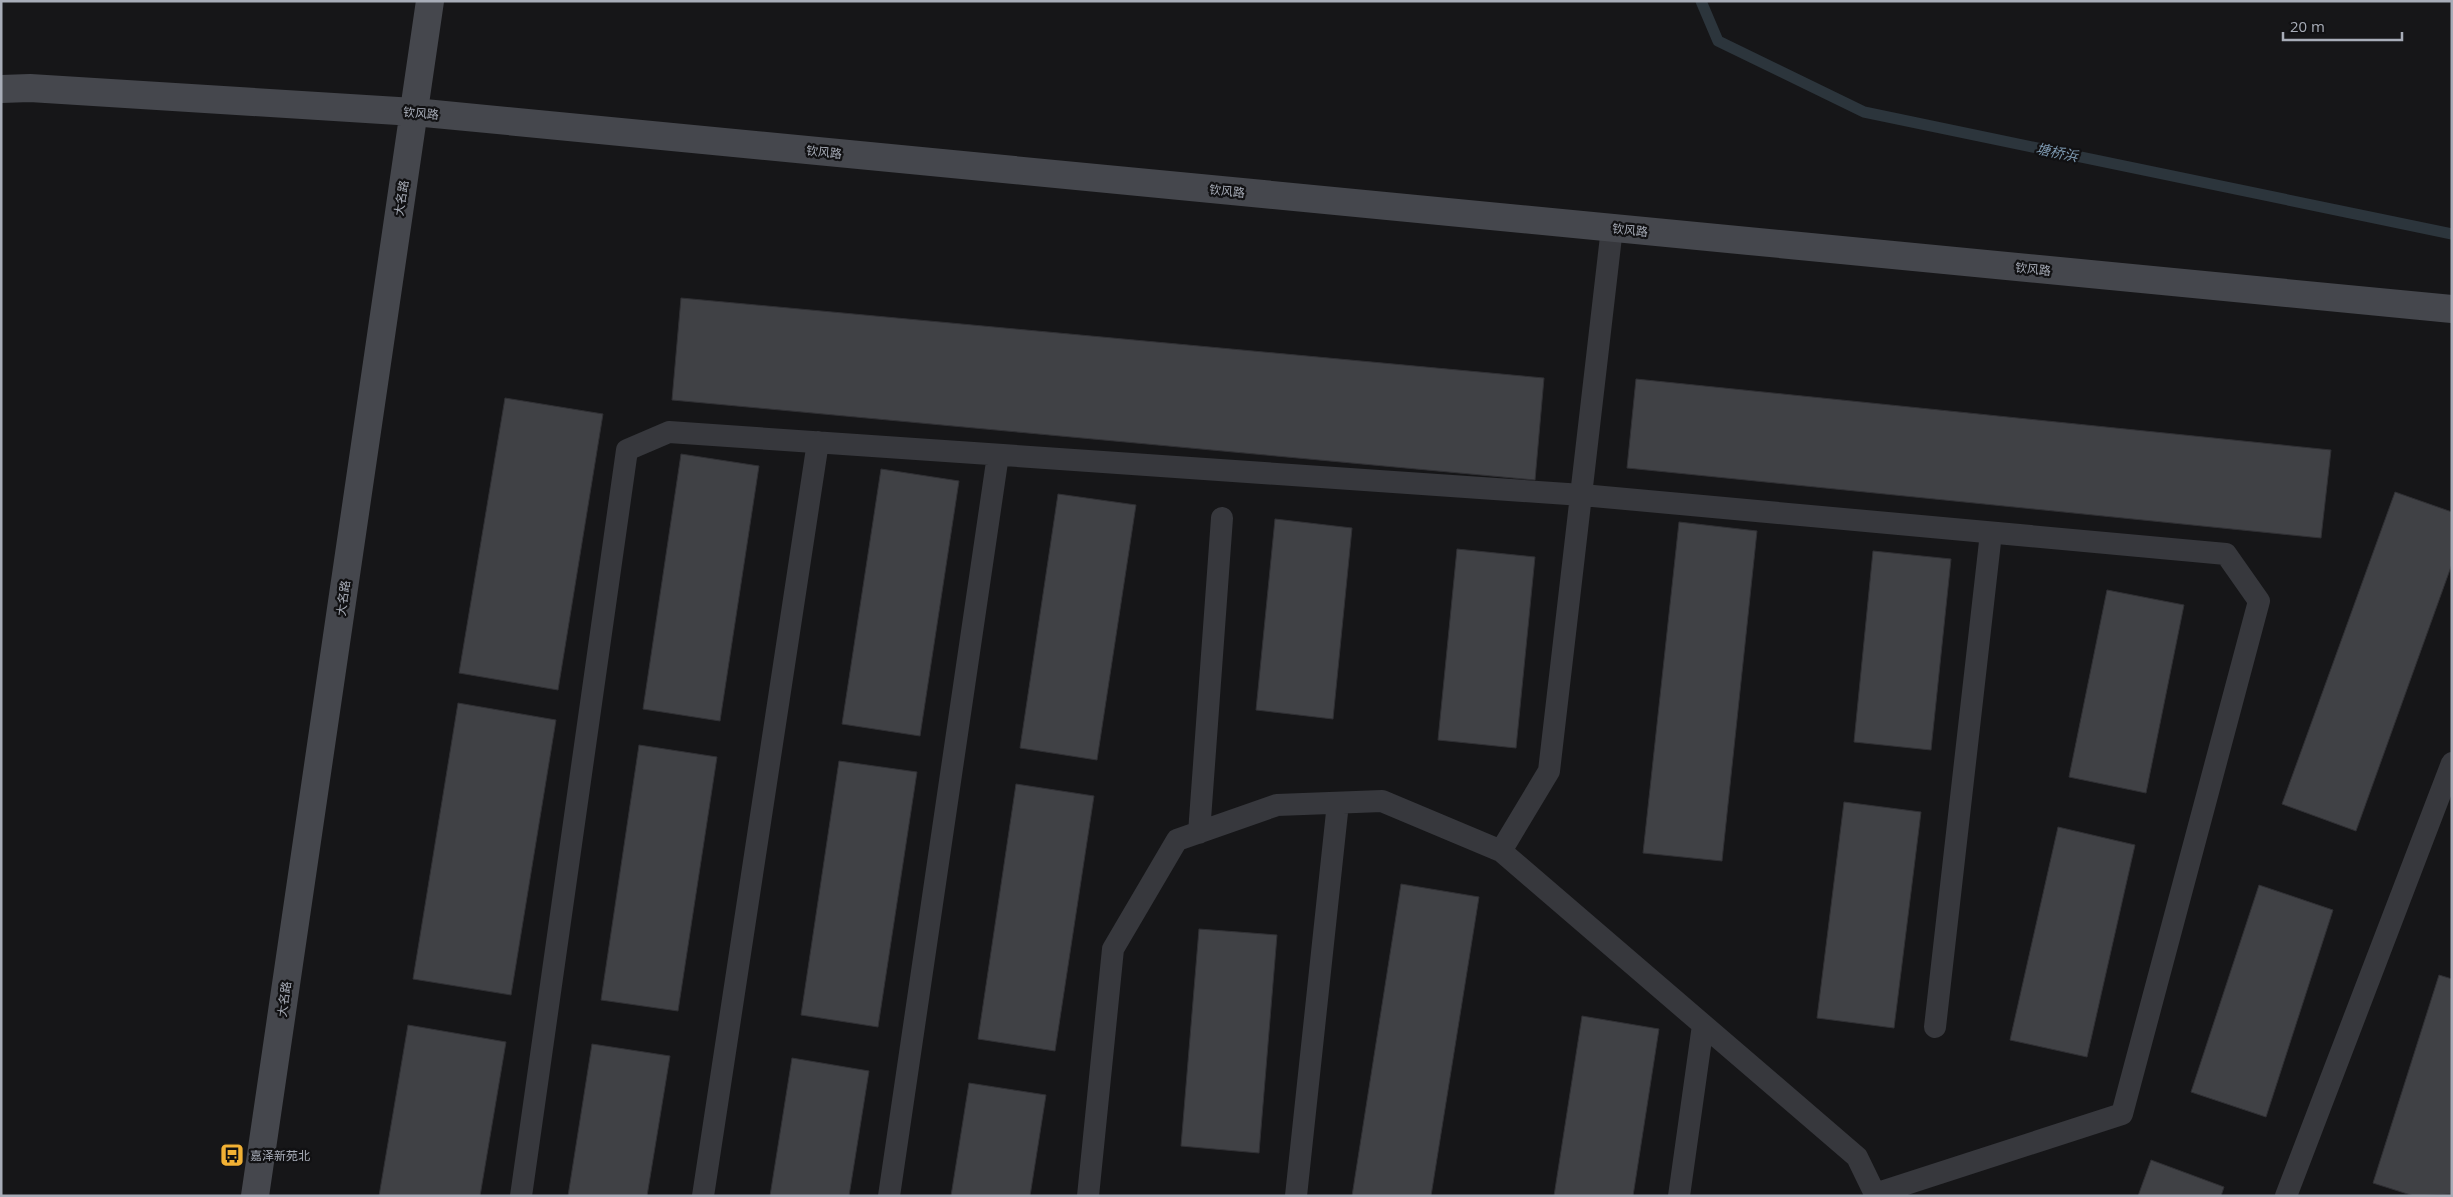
<svg xmlns="http://www.w3.org/2000/svg" width="2453" height="1197" font-family="'Open Sans','Noto Sans SC',sans-serif">
<style>
.lines{fill:none;stroke-linecap:round;stroke-linejoin:round}
.stream{stroke:#2c353c;stroke-width:11}
.building{fill:#404145;stroke:#303034}
.lane{stroke:#37383d;stroke-width:22}
.secondary{stroke:#45474d;stroke-width:28}
.labels{text-anchor:middle;dominant-baseline:central;stroke-width:4.5;stroke-linejoin:round;paint-order:stroke}
.street-label{font-size:12px;fill:#a8adb8;stroke:#111113}
.poi-label{font-size:12px;fill:#a8adb8;stroke:#111113;text-anchor:start}
.water-label{font-size:14px;font-style:italic;fill:#7f9bb3;stroke:#111113}
</style>
<rect width="100%" height="100%" fill="#161618"/>
<g class="lines">
<path class="stream" d="M 1701,1 L 1718,41 L 1864,112 L 2452,234"/>
</g>
<path class="building" d="M 681,298 L 1544,378 L 1535,480 L 672,400 Z
M 1636,379 L 2331,450 L 2321,538 L 1627,468 Z
M 505,398 L 603,414 L 558,690 L 459,673 Z
M 681,454 L 759,466 L 720,721 L 643,709 Z
M 881,469 L 959,481 L 920,736 L 842,724 Z
M 2395,492 L 2452,512 L 2452,564 L 2356,831 L 2282,804 Z
M 1058,494 L 1136,505 L 1097,760 L 1020,748 Z
M 1275,519 L 1352,528 L 1333,719 L 1256,710 Z
M 1679,522 L 1757,531 L 1722,861 L 1643,853 Z
M 1457,549 L 1535,557 L 1516,748 L 1438,740 Z
M 1873,551 L 1951,559 L 1931,750 L 1854,742 Z
M 2107,590 L 2184,605 L 2146,793 L 2069,777 Z
M 458,703 L 556,720 L 511,995 L 413,979 Z
M 639,745 L 717,757 L 678,1011 L 601,1000 Z
M 839,761 L 917,772 L 878,1027 L 801,1015 Z
M 1016,784 L 1094,796 L 1055,1051 L 978,1039 Z
M 1844,802 L 1921,812 L 1894,1028 L 1817,1018 Z
M 2058,827 L 2135,845 L 2087,1057 L 2010,1040 Z
M 1401,884 L 1479,897 L 1431,1196 L 1352,1196 Z
M 2259,885 L 2333,910 L 2266,1117 L 2191,1092 Z
M 1199,929 L 1277,935 L 1259,1153 L 1181,1146 Z
M 2439,975 L 2452,979 L 2452,1194 L 2414,1196 L 2373,1183 Z
M 1582,1016 L 1659,1029 L 1633,1196 L 1554,1196 Z
M 408,1025 L 506,1042 L 480,1196 L 379,1196 Z
M 592,1044 L 670,1056 L 647,1196 L 568,1196 Z
M 792,1058 L 869,1071 L 849,1196 L 770,1196 Z
M 969,1083 L 1046,1095 L 1030,1196 L 951,1196 Z
M 2151,1160 L 2224,1187 L 2221,1196 L 2138,1196 Z"/>
<g class="lines">
<path class="lane" d="M 1199,833 L 1222,518
M 1501,851 L 1549,771 L 1612,228
M 1935,1027 L 1991,533
M 521,1196 L 627,450 L 669,432 L 1582,495 L 2226,554 L 2259,601 L 2122,1114 L 1875,1194
M 703,1196 L 818,442
M 889,1196 L 998,455
M 1088,1196 L 1113,949 L 1177,840 L 1277,805 L 1382,801 L 1501,851 L 1857,1157 L 1876,1196
M 1296,1196 L 1338,803
M 1679,1196 L 1703,1025
M 2286,1196 L 2452,763"/>
<path class="secondary" d="M 1,89 L 30,88 L 414,112 L 2452,309
M 255,1196 L 430,1"/>
</g>
<defs>
<g id="bus-square" transform="scale(1.25)"><rect x="-9" y="-9" width="18" height="18" rx="4" fill="#f2b134" stroke="#111113"/><path d="M-5-6H5V4H4V6H2V4H-2V6H-4V4H-5ZM-3.5-4V0h7V-4ZM-3.5 1.2v1.5H-2V1.2ZM2 1.2v1.5H3.5V1.2Z" fill="#111"/></g>
</defs>
<g fill-rule="evenodd">
<use href="#bus-square" x="232" y="1155"/>
</g>
<g class="labels">
<g class="street-label">
<text transform="translate(421 113) rotate(5)">钦风路</text>
<text transform="translate(824 152) rotate(6)">钦风路</text>
<text transform="translate(1227 191) rotate(6)">钦风路</text>
<text transform="translate(401 198) rotate(-81)">大名路</text>
<text transform="translate(1630 230) rotate(6)">钦风路</text>
<text transform="translate(2033 269) rotate(6)">钦风路</text>
<text transform="translate(343 598) rotate(-82)">大名路</text>
<text transform="translate(284 999) rotate(-82)">大名路</text>
</g>
<g class="poi-label">
<text x="250" y="1155">嘉泽新苑北</text>
</g>
<g class="water-label">
<text transform="translate(2057 152) rotate(12)">塘桥浜</text>
</g>
</g>
<rect width="2453" height="1197" fill="none" stroke="#a8adb8" stroke-width="5"/>
<path d="M2283 32v8h119v-8" fill="none" stroke="#a8adb8" stroke-width="2.5"/>
<text x="2290" y="32" font-size="15" fill="#a8adb8" stroke="#111113" stroke-width="4" paint-order="stroke">20 m</text>
</svg>
